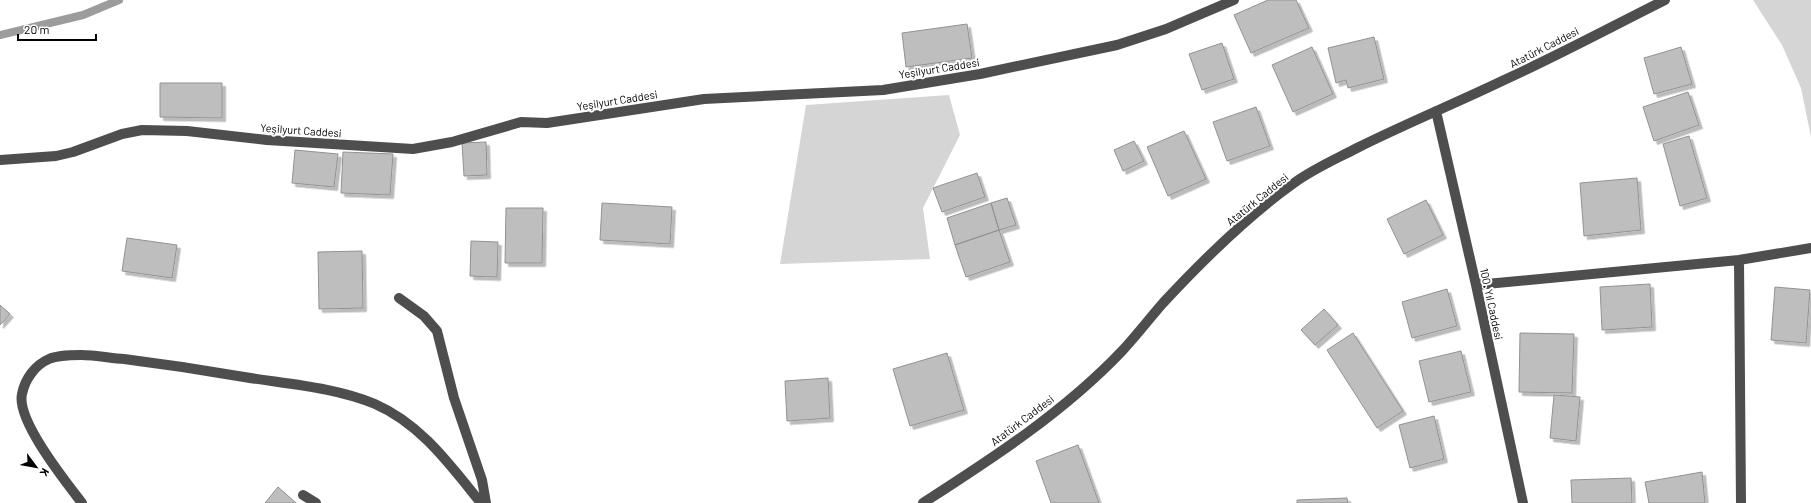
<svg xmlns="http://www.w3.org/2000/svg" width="1811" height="503" font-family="Barlow,sans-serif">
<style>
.green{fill:#d5d5d5}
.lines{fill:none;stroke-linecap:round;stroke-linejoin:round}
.stream{stroke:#9c9c9c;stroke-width:8}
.building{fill:#bebebe;stroke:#929292;filter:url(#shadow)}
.minor{stroke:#4e4e4e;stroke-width:10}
.labels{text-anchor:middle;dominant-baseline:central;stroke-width:4;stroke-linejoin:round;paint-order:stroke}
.street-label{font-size:11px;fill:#000;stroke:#fff}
</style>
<defs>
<filter id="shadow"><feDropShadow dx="3.5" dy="3.5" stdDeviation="0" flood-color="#0004"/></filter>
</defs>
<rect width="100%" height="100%" fill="#fff"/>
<path class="green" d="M 1753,0 L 1811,0 L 1811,137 L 1801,88 L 1782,45 Z
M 949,95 L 960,135 L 923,208 L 930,259 L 780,264 L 806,105 Z"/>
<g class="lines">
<path class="stream" d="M 0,35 L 83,15 L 119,0"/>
</g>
<path class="building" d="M 1268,0 L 1296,0 L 1309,28 L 1251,53 L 1234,15 Z
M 967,24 L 972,58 L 906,67 L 902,33 Z
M 1374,37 L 1384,79 L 1348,88 L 1346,80 L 1336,83 L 1328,48 Z
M 1222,43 L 1234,79 L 1202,90 L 1189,54 Z
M 1312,47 L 1333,94 L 1293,112 L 1272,65 Z
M 1681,47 L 1692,84 L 1654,94 L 1644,58 Z
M 160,83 L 222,83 L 222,118 L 160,117 Z
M 1688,92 L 1699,125 L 1654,141 L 1643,107 Z
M 1256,107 L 1270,146 L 1227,161 L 1213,122 Z
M 1184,131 L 1206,179 L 1168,196 L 1147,147 Z
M 1689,136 L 1707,198 L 1680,206 L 1663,144 Z
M 1134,141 L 1144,161 L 1123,171 L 1114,150 Z
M 486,142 L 487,175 L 464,176 L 462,143 Z
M 295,150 L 338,154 L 334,187 L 292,183 Z
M 343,152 L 393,154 L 390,195 L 341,193 Z
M 977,173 L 985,197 L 942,212 L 933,188 Z
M 1637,178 L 1641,230 L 1584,236 L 1580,183 Z
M 1007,198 L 1016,225 L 999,230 L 991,203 Z
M 1426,200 L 1443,235 L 1404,254 L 1387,219 Z
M 602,203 L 672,207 L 670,244 L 600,240 Z
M 991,203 L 999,230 L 955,245 L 947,218 Z
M 506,208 L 543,208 L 542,263 L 505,263 Z
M 999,230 L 1010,262 L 966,277 L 955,245 Z
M 127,238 L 177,245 L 172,278 L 122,271 Z
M 471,241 L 498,242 L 497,277 L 470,276 Z
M 362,251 L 363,308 L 319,309 L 318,252 Z
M 1650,284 L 1652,327 L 1602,330 L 1600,287 Z
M 1775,287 L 1810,290 L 1806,343 L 1771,340 Z
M 1447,289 L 1457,326 L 1412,338 L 1402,302 Z
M 0,305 L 10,314 L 0,325 Z
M 1324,309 L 1338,325 L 1315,345 L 1301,330 Z
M 1353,333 L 1403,411 L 1377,428 L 1327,350 Z
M 1520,333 L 1574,334 L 1572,393 L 1519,392 Z
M 1461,351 L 1471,392 L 1429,402 L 1419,361 Z
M 947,353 L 964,410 L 910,426 L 893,369 Z
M 828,378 L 830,418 L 787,421 L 785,381 Z
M 1554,395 L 1580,397 L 1576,441 L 1550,438 Z
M 1434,416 L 1444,459 L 1410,468 L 1399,425 Z
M 1078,445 L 1099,503 L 1051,503 L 1036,461 Z
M 1702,472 L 1705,503 L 1649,503 L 1645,482 Z
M 1631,478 L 1632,503 L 1572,503 L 1571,480 Z
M 278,487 L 296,503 L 265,503 Z
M 1347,498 L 1348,503 L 1297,503 L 1297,500 Z"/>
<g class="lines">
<path class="minor" d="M 1436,111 L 1476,285 L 1523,503
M 0,160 L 56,156 L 73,152 L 122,134 L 142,130 L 187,131 L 267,140 L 413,149 L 452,142 L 521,122 L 547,123 L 704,99 L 883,90 L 980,74 L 1117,45 L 1166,29 L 1234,0
M 1739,260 L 1741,503
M 1476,285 L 1739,260 L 1811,248
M 399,298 L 424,316 L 437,331 L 454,398 L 482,480 L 486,503
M 303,495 L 316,503
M 82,503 C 66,482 16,420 22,394 C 25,379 35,365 49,359 C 58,355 71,355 81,355 C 95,355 110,358 124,359 C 164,364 204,370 244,377 C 287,384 334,387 375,404 C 421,424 450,465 481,503
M 923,503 C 993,458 1064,412 1122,351 C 1136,336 1149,319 1163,303 C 1203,260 1246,217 1294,183 C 1313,169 1336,159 1357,148 C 1405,124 1454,104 1502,81 C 1557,56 1611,27 1665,0"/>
</g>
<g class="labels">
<g class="street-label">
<text transform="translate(1544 47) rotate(-27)">Atatürk Caddesi</text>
<text transform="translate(939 68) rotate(-9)">Yeşilyurt Caddesi</text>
<text transform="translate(617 100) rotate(-9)">Yeşilyurt Caddesi</text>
<text transform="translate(301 130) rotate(4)">Yeşilyurt Caddesi</text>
<text transform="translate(1257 199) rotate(-39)">Atatürk Caddesi</text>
<text transform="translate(1492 304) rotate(78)">100. Yıl Caddesi</text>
<text transform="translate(1022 420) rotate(-37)">Atatürk Caddesi</text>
</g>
</g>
<g transform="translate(36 467) rotate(122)" stroke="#ffffff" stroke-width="3" paint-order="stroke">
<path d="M0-3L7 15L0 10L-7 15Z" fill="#000000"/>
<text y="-6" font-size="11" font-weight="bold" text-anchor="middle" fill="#000000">K</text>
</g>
<path d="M18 34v6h78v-6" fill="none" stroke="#000000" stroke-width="2"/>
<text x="24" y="34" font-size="12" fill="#000000" stroke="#ffffff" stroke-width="3" paint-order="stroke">20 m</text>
</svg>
